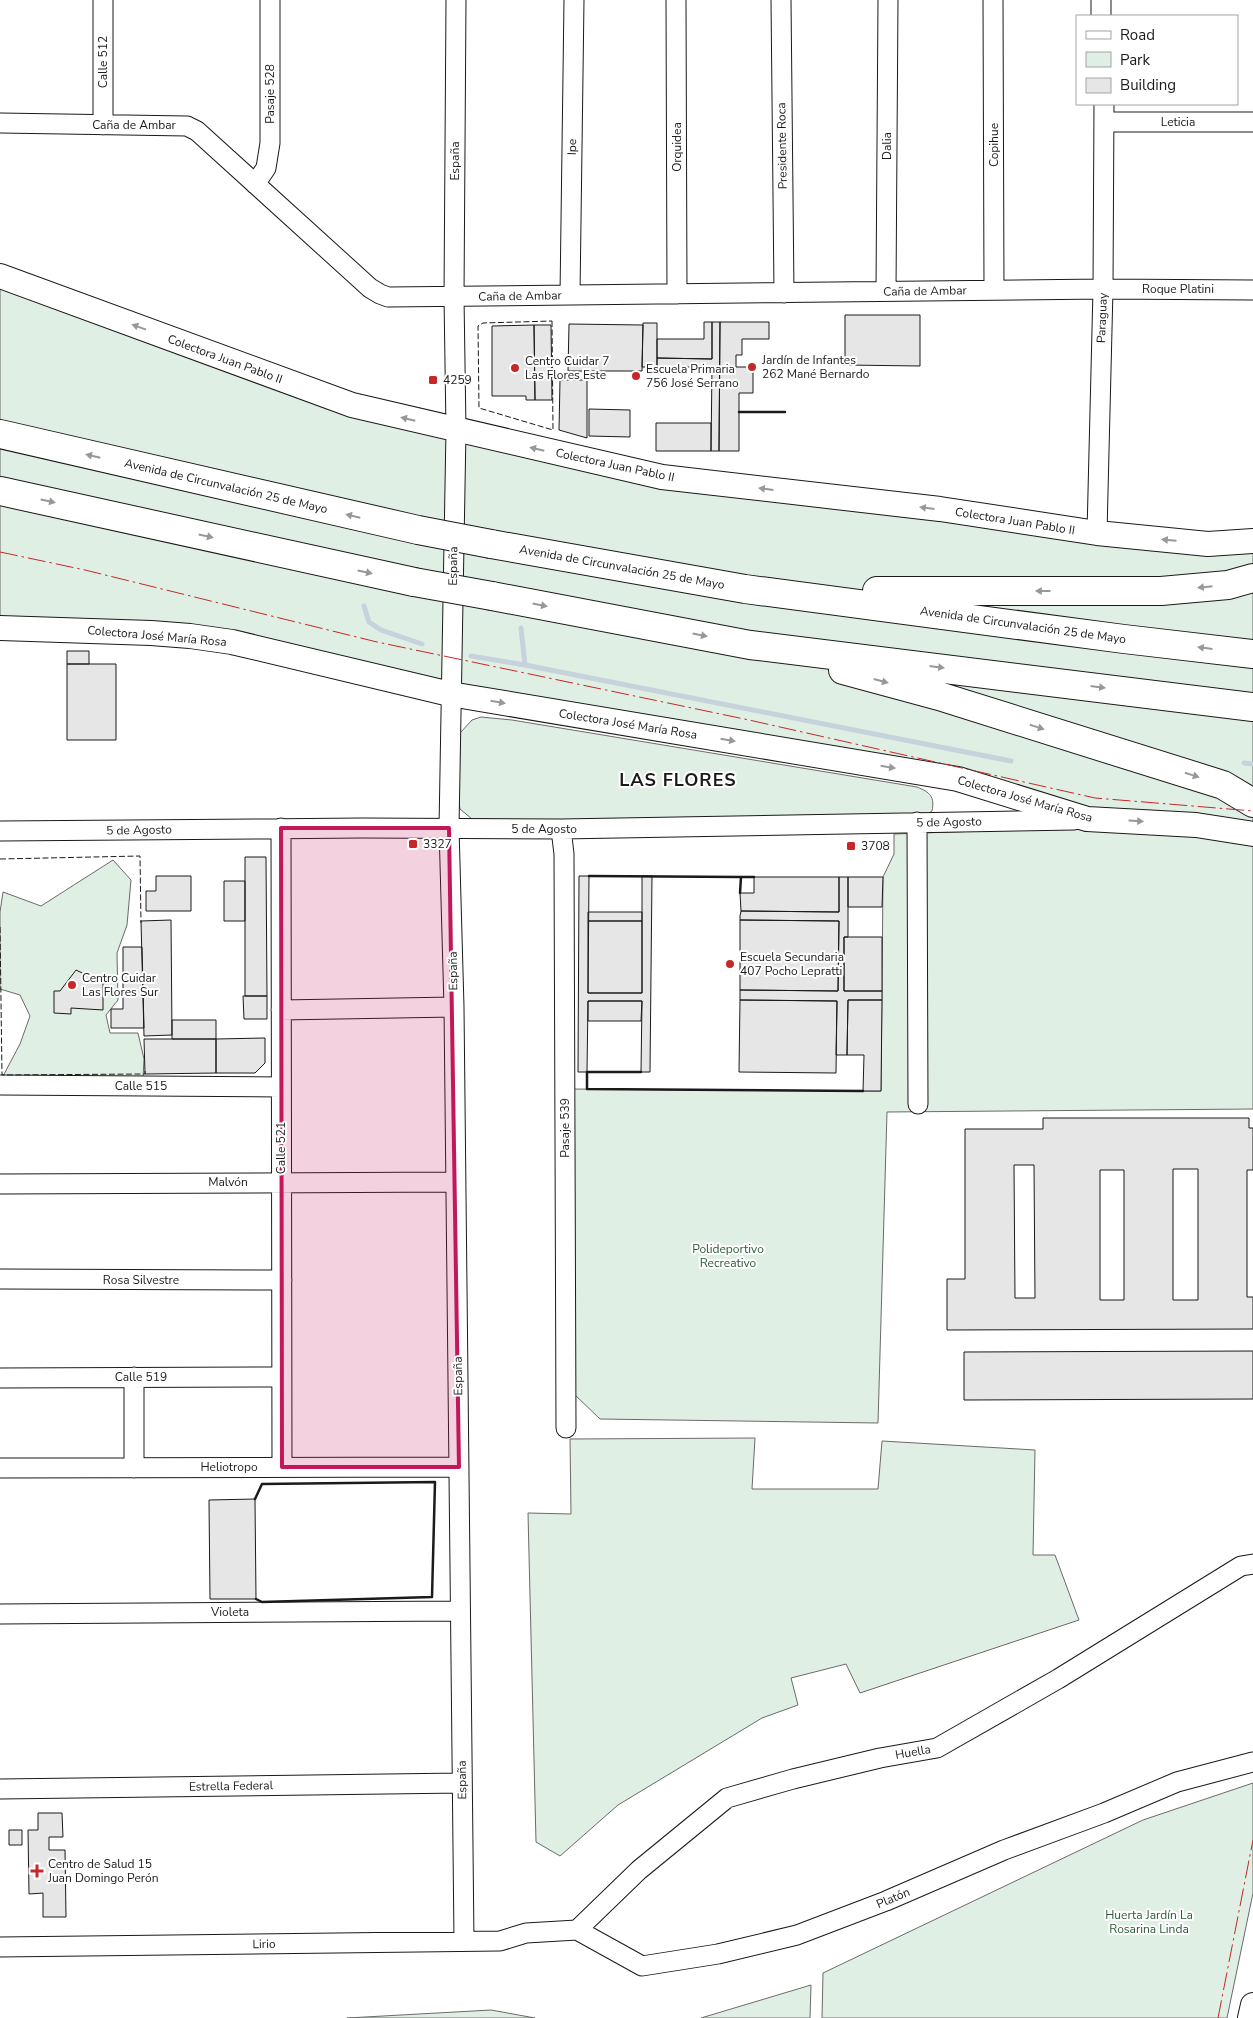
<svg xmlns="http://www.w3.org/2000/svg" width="1253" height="2018" font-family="'Nunito Sans',sans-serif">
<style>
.green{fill:#e0efe3;stroke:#6a6a6a}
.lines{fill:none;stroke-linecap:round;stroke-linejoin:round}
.stream{stroke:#c6d2dc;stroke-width:5}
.building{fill:#e6e6e6;stroke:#1a1a1a;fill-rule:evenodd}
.minor-casing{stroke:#1a1a1a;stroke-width:21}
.major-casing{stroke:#1a1a1a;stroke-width:26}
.highway-casing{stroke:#1a1a1a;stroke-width:30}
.minor{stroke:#fff;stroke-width:19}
.major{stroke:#fff;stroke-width:24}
.highway{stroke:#fff;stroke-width:28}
.highway-bridge-casing{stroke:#1a1a1a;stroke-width:30;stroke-linecap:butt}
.highway-bridge{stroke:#fff;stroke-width:28}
.fence{stroke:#1a1a1a;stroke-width:1;stroke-dasharray:6 2.5;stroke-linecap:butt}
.wall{stroke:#1a1a1a;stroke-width:2.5}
.power{stroke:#c62828;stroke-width:1;stroke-dasharray:18 4 2.5 4;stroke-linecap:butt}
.oneway{fill:#989898}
.marked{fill:#c2185b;fill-opacity:0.2;stroke:#c2185b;stroke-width:4;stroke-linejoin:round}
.poi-dot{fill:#c62828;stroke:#fff;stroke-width:2}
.labels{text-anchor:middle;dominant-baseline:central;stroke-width:4;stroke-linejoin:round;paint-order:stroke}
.street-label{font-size:12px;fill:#1a1a1a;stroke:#fff}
.poi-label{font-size:12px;fill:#1a1a1a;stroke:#fff;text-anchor:start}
.park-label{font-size:12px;fill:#2b5a34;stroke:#fff}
.district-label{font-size:18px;font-weight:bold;letter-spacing:1px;fill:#1a1a1a;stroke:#fff}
</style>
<rect width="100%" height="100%" fill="#fff"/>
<path class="green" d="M 0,276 L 352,405 L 662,477 L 1253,541 L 1253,834 L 1138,821 L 958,779 L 232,642 L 0,628 Z
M 481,717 L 512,720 L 917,787 C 930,792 935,797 932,811 L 925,816 L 533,820 L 472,819 L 460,809 L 459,802 L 460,733 L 472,720 Z
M 1038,829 L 1111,829 L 1185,832 L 1253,846 L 1253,1109 L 887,1112 L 878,1423 L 600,1419 L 573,1393 L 570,1089 L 881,1091 L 883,877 L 894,854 L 894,834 Z
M 113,860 L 131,880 L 127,925 L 117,953 L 118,1000 L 106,1015 L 110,1033 L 138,1033 L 144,1059 L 143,1078 L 2,1078 L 20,1044 L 30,1016 L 20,995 L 0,989 L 0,912 L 3,892 L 41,906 Z
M 755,1438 L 752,1489 L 878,1489 L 882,1441 L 1035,1450 L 1033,1555 L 1055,1555 L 1079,1620 L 860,1693 L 846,1664 L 791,1678 L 798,1705 L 762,1718 L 618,1805 L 560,1856 L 536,1842 L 528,1513 L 571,1514 L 570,1439 Z
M 1253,1783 L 1253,1893 L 1227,2018 L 822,2018 L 823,1973 L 1143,1820 Z
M 811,1985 L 810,2018 L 701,2018 Z
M 491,2010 L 535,2018 L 347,2018 Z"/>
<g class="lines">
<path class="stream" d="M 364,606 L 369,622 L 381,630 L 422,644
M 521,628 L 525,665
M 471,656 L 525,665 L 1011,761
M 1244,763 L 1253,764"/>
</g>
<path class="building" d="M 845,315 L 920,315 L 920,366 L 845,365 Z
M 704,322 L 712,322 L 712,359 L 657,358 L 657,339 L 704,339 Z
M 712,322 L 720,322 L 719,451 L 711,451 L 712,367 L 657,367 L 657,358 L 712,359 Z
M 720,322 L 769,322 L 769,339 L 742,339 L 742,355 L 736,355 L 736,367 L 753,367 L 753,393 L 739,393 L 739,451 L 719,451 Z
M 643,323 L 657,323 L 657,367 L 642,367 Z
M 569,324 L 643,325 L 642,371 L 568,371 Z
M 534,325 L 551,325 L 552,400 L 535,400 Z
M 534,325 L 535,400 L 526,400 L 526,396 L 492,396 L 492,326 Z
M 560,380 L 587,380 L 587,438 L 559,430 Z
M 589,409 L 630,410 L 630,437 L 589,436 Z
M 656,423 L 711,423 L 711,451 L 656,451 Z
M 67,651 L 89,651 L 89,664 L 67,664 Z
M 67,664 L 116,664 L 116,740 L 67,740 Z
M 245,857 L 266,857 L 267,996 L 245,996 Z
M 156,876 L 191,876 L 191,911 L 146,911 L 146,891 L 156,891 Z
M 579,876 L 589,876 L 588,993 L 642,993 L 642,876 L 652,876 L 650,1072 L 641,1072 L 642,1001 L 588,1001 L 587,1072 L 578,1072 Z
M 754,877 L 839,877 L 839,912 L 741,911 L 740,893 L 754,893 Z
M 839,877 L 848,877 L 848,937 L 844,937 L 844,991 L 882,991 L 882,1000 L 848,1000 L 847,1055 L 836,1055 L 837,1001 L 740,1000 L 740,990 L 838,991 L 839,921 L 740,920 L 740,916 L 741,911 L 839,912 Z
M 848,877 L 883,877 L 882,907 L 848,907 Z
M 224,881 L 245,881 L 245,921 L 224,921 Z
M 588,912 L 642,912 L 642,921 L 588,921 Z
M 171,920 L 172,1035 L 144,1036 L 141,921 Z
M 740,920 L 839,921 L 838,991 L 740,990 Z
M 588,921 L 642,921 L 642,993 L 588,993 Z
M 844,937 L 882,937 L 882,991 L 844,991 Z
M 123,947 L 142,947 L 144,1028 L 111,1028 L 111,1009 L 123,1009 Z
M 76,970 L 103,983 L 103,1010 L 71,1008 L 71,1014 L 54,1013 L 54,991 L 60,991 Z
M 243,996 L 267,996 L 267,1019 L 244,1019 Z
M 740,1000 L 837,1001 L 836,1073 L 739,1072 Z
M 848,1000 L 882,1000 L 881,1091 L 863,1091 L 864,1055 L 847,1055 Z
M 588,1001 L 642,1001 L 641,1021 L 588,1021 Z
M 172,1020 L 216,1020 L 216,1039 L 172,1039 Z
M 265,1038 L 265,1063 L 255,1073 L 216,1073 L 216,1039 Z
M 144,1039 L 216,1039 L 216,1073 L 145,1074 Z
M 1043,1118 L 1249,1118 L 1249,1128 L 1253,1128 L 1253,1170 L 1247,1170 L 1247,1297 L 1253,1297 L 1253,1329 L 947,1330 L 947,1279 L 965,1279 L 965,1129 L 1043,1129 ZM 1014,1165 L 1034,1165 L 1035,1298 L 1015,1298 ZM 1173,1169 L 1198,1169 L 1198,1300 L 1173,1300 ZM 1100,1170 L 1124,1170 L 1124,1300 L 1100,1300 Z
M 1253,1351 L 1253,1399 L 964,1400 L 964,1352 Z
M 255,1499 L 256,1599 L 210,1599 L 209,1500 Z
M 38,1813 L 62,1813 L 63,1837 L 49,1837 L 49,1850 L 65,1850 L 66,1917 L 43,1917 L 43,1893 L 29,1894 L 28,1830 L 38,1830 Z
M 9,1830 L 22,1830 L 22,1845 L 9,1845 Z"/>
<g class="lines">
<g class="minor-casing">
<path id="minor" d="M 456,0 L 454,297 L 456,430 L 449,828 L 454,1007 L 464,1941
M 676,0 L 677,294
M 781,0 L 784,293
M 993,0 L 994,290
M 1101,0 L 1101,16
M 1104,122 L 1253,122
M 0,123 L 187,126 L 197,131 L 370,288 L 380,294 L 388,297 L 1103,289 L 1253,290
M 103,125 L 103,0
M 255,184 L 266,168 L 270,143 L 270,0
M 886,291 L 888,0
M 570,295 L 574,0
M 1097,533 L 1103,289 L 1104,104
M 917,822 L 918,1104
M 281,828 L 282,1467
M 561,829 L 564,854 L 566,1428
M 0,831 L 362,828 L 561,829 L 1074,820
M 281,1010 L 454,1007
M 0,1085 L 281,1087
M 0,1184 L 456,1182
M 0,1279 L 282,1280
M 134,1377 L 134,1468
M 0,1378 L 282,1377
M 0,1468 L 459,1467
M 0,1614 L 460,1611
M 0,1789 L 462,1783
M 577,1930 L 639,1870 L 727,1798 L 793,1779 L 880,1758 L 937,1748 L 1058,1679 L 1241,1566 L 1253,1564
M 0,1947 L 500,1941 L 526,1933 L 577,1930 L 642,1966 L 718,1954 L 797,1935 L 886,1901 L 1004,1850 L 1104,1813 L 1177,1782 L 1253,1762"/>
</g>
<g class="major-casing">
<path id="major" d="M 0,276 L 352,405 L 662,477 L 940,509 L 1097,533 L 1208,544 L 1253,541
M 0,628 L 151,633 L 190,636 L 232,642 L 450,694 L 958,779 L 1087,819 L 1196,825 L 1253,834
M 1250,2018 L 1253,2005"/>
</g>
<g class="highway-casing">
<path id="highway" d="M 0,434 L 418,530
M 0,491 L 414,582
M 491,544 L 745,589 L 1124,639 L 1253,654
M 877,591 L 1161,591 L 1228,585 L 1253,578
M 492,596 L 750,645 L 1253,707
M 843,670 L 939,696 L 1223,785 L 1253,803"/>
</g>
<use href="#minor" class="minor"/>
<use href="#major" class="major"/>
<use href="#highway" class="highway"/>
<g class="highway-bridge-casing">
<path id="highway-bridge" d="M 418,530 L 491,544
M 414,582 L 492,596"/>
</g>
<use href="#highway-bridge" class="highway-bridge"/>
<path class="fence" d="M 552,321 L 553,430 L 479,408 L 478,326 L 483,323 Z
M 0,859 L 140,856 L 141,923
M 0,927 L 2,1075 L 145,1074 L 145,1071"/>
<path class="wall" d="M 739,412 L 785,412
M 589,876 L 741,877
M 740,893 L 741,877 L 754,877
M 641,1072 L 587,1072 L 587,1089 L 863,1091
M 255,1499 L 262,1484 L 435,1482 L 432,1597 L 262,1602 L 256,1599"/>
<path class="power" d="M 0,552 L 85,570 L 377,642 L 749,720 L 1095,798 L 1253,811
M 1218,2018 L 1253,1840"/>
</g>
<defs><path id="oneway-solid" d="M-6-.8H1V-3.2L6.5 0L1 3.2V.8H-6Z" transform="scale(1.25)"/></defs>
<g class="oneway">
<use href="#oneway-solid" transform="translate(139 327) rotate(-160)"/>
<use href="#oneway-solid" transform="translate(408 419) rotate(-167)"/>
<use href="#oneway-solid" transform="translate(537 449) rotate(-167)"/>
<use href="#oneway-solid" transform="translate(93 456) rotate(-167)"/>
<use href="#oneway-solid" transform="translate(766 489) rotate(-173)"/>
<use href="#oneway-solid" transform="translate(48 501) rotate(12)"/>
<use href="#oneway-solid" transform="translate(927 508) rotate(-173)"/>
<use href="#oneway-solid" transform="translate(353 516) rotate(-167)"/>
<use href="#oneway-solid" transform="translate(206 536) rotate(12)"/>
<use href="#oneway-solid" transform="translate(1169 540) rotate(-175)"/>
<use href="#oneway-solid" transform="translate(365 572) rotate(12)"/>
<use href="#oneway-solid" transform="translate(1205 587) rotate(174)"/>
<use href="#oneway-solid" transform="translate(1043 591) rotate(180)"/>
<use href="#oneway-solid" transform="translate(540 605) rotate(11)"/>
<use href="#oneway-solid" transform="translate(700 635) rotate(11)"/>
<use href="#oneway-solid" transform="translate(1205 648) rotate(-173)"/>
<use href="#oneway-solid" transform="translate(937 667) rotate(7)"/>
<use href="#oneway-solid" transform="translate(881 681) rotate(15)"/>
<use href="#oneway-solid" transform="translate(1098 687) rotate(7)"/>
<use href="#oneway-solid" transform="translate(498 702) rotate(10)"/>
<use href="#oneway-solid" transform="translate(1037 727) rotate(17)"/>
<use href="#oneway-solid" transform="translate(728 740) rotate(9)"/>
<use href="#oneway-solid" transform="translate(888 767) rotate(9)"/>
<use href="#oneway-solid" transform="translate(1192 775) rotate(18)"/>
<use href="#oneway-solid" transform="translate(1136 821) rotate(3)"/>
</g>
<path class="marked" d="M 281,828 L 449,828 L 459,1467 L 282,1467 Z"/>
<g class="poi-dot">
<circle cx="752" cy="367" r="5"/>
<circle cx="515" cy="368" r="5"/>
<circle cx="636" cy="376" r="5"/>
<rect x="428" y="375" width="10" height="10" rx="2.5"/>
<rect x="408" y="839" width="10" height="10" rx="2.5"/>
<rect x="846" y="841" width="10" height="10" rx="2.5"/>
<circle cx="730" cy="964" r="5"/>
<circle cx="72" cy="985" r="5"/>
<path d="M34.5 1863.5h5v5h5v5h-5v5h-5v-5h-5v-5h5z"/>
</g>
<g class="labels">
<g class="street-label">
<text transform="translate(103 62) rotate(-90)">Calle 512</text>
<text transform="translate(270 94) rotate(-90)">Pasaje 528</text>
<text x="1178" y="122">Leticia</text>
<text x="134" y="125">Caña de Ambar</text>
<text transform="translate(994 145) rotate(-90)">Copihue</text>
<text transform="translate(782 146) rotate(-91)">Presidente Roca</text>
<text transform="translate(887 146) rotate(-90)">Dalia</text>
<text transform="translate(572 147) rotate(-89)">Ipe</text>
<text transform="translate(677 147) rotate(-90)">Orquidea</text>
<text transform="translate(455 161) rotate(-90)">España</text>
<text x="1178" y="289">Roque Platini</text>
<text transform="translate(925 291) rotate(-1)">Caña de Ambar</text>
<text transform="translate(520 296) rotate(-1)">Caña de Ambar</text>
<text transform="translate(1102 318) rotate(-88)">Paraguay</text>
<text transform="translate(225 359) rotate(20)">Colectora Juan Pablo II</text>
<text transform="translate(615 465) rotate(12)">Colectora Juan Pablo II</text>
<text transform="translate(226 486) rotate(13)">Avenida de Circunvalación 25 de Mayo</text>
<text transform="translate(1015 521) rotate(9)">Colectora Juan Pablo II</text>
<text transform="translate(453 566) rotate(-89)">España</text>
<text transform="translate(622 567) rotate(10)">Avenida de Circunvalación 25 de Mayo</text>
<text transform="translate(1023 625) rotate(8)">Avenida de Circunvalación 25 de Mayo</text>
<text transform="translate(157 636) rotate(5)">Colectora José María Rosa</text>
<text transform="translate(628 724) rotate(9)">Colectora José María Rosa</text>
<text transform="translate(1025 799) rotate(16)">Colectora José María Rosa</text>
<text transform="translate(949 822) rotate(-1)">5 de Agosto</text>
<text x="544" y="829">5 de Agosto</text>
<text transform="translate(139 830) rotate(-1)">5 de Agosto</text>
<text transform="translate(453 971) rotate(-91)">España</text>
<text x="141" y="1086">Calle 515</text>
<text transform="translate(565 1128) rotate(-90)">Pasaje 539</text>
<text transform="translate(281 1148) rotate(-90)">Calle 521</text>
<text x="228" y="1182">Malvón</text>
<text x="141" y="1280">Rosa Silvestre</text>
<text transform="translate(458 1376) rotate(-91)">España</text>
<text x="141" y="1377">Calle 519</text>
<text x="229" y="1467">Heliotropo</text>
<text x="230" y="1612">Violeta</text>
<text transform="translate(913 1752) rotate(-10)">Huella</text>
<text transform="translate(462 1780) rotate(-91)">España</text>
<text transform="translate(231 1786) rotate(-1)">Estrella Federal</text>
<text transform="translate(893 1898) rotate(-23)">Platón</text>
<text transform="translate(264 1944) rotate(-1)">Lirio</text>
</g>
<g class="poi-label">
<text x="762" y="360">Jardín de Infantes<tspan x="762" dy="14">262 Mané Bernardo</tspan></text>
<text x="525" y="361">Centro Cuidar 7<tspan x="525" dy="14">Las Flores Este</tspan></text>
<text x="646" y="369">Escuela Primaria<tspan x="646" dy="14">756 José Serrano</tspan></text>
<text x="443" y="380">4259</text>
<text x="423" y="844">3327</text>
<text x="861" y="846">3708</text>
<text x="740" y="957">Escuela Secundaria<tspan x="740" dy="14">407 Pocho Lepratti</tspan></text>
<text x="82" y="978">Centro Cuidar<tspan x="82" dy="14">Las Flores Sur</tspan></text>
<text x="48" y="1864">Centro de Salud 15<tspan x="48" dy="14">Juan Domingo Perón</tspan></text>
</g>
<g class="park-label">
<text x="728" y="1249">Polideportivo<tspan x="728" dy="14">Recreativo</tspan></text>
<text x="1149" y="1915">Huerta Jardín La<tspan x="1149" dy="14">Rosarina Linda</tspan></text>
</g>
<g class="district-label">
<text x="678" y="780">LAS FLORES</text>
</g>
</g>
<rect x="1076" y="15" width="162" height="90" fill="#ffffff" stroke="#a3a3a3"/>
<rect x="1086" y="31" width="25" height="8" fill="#ffffff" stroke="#a3a3a3"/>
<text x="1120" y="40" font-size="15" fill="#1a1a1a">Road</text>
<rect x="1086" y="52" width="25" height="15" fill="#e0efe3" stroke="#a3a3a3"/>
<text x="1120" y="65" font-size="15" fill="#1a1a1a">Park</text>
<rect x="1086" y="78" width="25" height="15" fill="#e6e6e6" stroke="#a3a3a3"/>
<text x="1120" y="90" font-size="15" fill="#1a1a1a">Building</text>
</svg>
